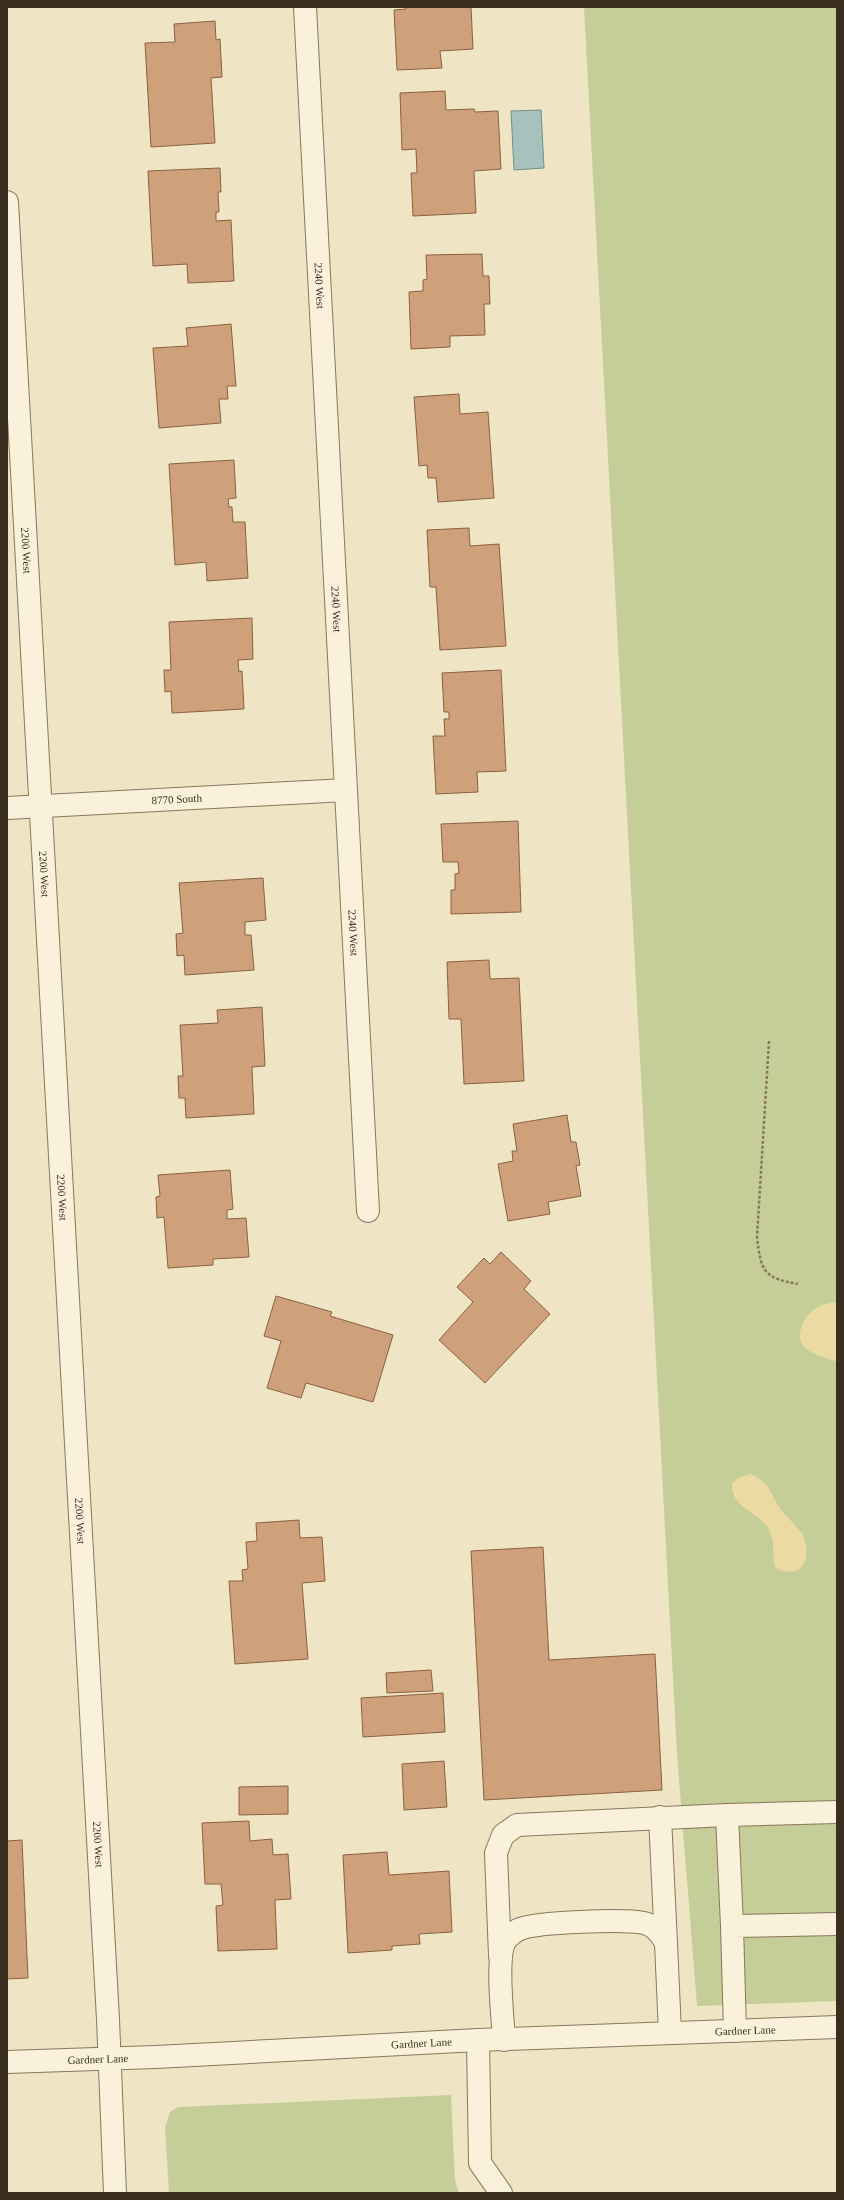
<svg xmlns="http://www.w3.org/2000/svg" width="844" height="2200" font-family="'Times New Roman',serif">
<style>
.green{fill:#c5ce99}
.sand{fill:#ebdba2}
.water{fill:#a7c2bc;stroke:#6d918a}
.building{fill:#cea17a;stroke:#8a6140}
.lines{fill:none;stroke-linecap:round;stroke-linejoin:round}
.minor-casing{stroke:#8a775b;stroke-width:24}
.path{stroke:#8a775b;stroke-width:2.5;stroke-dasharray:3 2;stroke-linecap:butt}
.minor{stroke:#f9f1d9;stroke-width:22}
.labels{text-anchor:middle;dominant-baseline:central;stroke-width:3.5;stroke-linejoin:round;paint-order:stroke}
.street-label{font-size:11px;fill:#3a2e1f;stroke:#f6eed5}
</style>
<rect width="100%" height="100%" fill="#efe5c5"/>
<path class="green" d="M 584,7 L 837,7 L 837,2001 L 697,2006 L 677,1754 Z
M 451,2095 L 455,2180 L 459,2193 L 169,2193 L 165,2128 L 170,2112 L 178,2107 Z"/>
<path class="sand" d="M 837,1302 L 837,1362 C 828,1358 816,1356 808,1350 C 792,1340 803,1316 816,1308 C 822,1304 830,1303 837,1302 Z
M 750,1474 C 768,1479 771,1496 781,1510 C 787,1518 796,1525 802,1533 C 808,1544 810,1566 795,1571 C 788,1573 780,1571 775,1567 C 772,1556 775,1542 770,1532 C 760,1509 731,1511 732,1483 L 740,1477 Z"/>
<path class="water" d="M 541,110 L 544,168 L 514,170 L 511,111 Z"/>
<path class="building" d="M 406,7 L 471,7 L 473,49 L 440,51 L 442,68 L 397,70 L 394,10 L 406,9 Z
M 215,21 L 216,40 L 220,39 L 222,77 L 211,78 L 215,143 L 151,147 L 145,43 L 175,42 L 174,24 Z
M 445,91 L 446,110 L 474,109 L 475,112 L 498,111 L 501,169 L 474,171 L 476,213 L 413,216 L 411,173 L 417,173 L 416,149 L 402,150 L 400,93 Z
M 220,168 L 221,192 L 218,192 L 219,212 L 216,212 L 216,221 L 231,220 L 234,281 L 188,283 L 187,264 L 153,266 L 148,171 Z
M 482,254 L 483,276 L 489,276 L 490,304 L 484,304 L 485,335 L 450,336 L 450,347 L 411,349 L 409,292 L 423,291 L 423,280 L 427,279 L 426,255 Z
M 231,324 L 236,386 L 227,386 L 228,399 L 219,399 L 221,423 L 159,428 L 153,348 L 188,346 L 186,328 Z
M 459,394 L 460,414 L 488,412 L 494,498 L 438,502 L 436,478 L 428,478 L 427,465 L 419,466 L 414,397 Z
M 234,460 L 236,498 L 228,499 L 229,507 L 232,507 L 233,522 L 245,522 L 248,578 L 207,581 L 206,562 L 175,565 L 169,464 Z
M 469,528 L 470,546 L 499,544 L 506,646 L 440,650 L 436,587 L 430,587 L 427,530 Z
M 252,618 L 253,659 L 238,660 L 239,672 L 242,671 L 244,709 L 172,713 L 171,691 L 165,692 L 164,670 L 171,670 L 169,622 Z
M 501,670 L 506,771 L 477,772 L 478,792 L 436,794 L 433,736 L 445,736 L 444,719 L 449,719 L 449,712 L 444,712 L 442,673 Z
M 518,821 L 521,912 L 451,914 L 451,890 L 455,890 L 455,874 L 459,873 L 458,862 L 443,862 L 441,824 Z
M 263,878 L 266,920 L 245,922 L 245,935 L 251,935 L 254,970 L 185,975 L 184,955 L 177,956 L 176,934 L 183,933 L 179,883 Z
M 489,960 L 490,979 L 519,978 L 524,1081 L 464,1084 L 461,1019 L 449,1019 L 447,962 Z
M 262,1007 L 265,1066 L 252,1067 L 254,1114 L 186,1118 L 185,1098 L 179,1098 L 178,1076 L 183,1076 L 180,1025 L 218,1023 L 217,1010 Z
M 567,1115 L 571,1142 L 576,1142 L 580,1165 L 576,1166 L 581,1196 L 548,1202 L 550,1214 L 508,1221 L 498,1164 L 513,1161 L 512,1151 L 517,1151 L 513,1124 Z
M 230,1170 L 233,1209 L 227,1210 L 227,1219 L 246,1218 L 249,1257 L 213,1259 L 213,1265 L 168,1268 L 164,1217 L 157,1218 L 156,1197 L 160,1196 L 158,1175 Z
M 501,1252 L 531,1281 L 524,1289 L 550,1314 L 485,1383 L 439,1340 L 473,1302 L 457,1287 L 484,1258 L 490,1264 Z
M 276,1296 L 332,1312 L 330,1316 L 393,1335 L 373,1402 L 306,1383 L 301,1398 L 267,1388 L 281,1341 L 264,1336 Z
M 299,1520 L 300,1538 L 322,1537 L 325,1581 L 302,1583 L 308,1659 L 235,1664 L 229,1581 L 243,1581 L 242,1570 L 248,1569 L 246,1542 L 257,1541 L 256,1523 Z
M 543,1547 L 549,1660 L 655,1654 L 662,1790 L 484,1800 L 471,1551 Z
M 431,1670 L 433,1691 L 387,1693 L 386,1673 Z
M 443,1693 L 445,1732 L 363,1737 L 361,1698 Z
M 444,1761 L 447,1807 L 404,1810 L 402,1764 Z
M 288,1786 L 288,1814 L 239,1815 L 239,1787 Z
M 249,1821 L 250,1841 L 272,1839 L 273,1855 L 288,1854 L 291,1899 L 275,1900 L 277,1949 L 218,1951 L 216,1906 L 223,1905 L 221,1884 L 205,1884 L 202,1823 Z
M 22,1840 L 28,1978 L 7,1979 L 7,1841 Z
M 387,1852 L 389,1875 L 449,1871 L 452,1932 L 419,1934 L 420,1944 L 392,1946 L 392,1950 L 348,1953 L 343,1855 Z"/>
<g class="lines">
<g class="minor-casing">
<g id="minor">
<path id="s1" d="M 305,7 L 368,1211"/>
<path id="s2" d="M 7,202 L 108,2019 L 115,2193"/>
<path id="s3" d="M 7,808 L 346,790"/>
<path d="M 660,1817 L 666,1943"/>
<path d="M 732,1926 L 727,1815 L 837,1812"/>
<path d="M 500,1956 L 496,1853 L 503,1835 L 517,1825 L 727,1815"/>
<path d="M 735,2031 L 732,1926 L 837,1924"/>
<path d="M 478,2040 L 480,2163 L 501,2193"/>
<path d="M 504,2040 C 503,2019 495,1955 506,1940 C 508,1937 516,1930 520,1929 C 538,1922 624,1919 644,1923 C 655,1925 661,1934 666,1943 L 670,2033"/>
<path id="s4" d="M 7,2062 L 156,2057 L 478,2040 L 837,2027"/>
</g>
</g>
<path class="path" d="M 769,1041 L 757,1237 C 761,1271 763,1278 798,1284"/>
<use href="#minor" class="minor"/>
</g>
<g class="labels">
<g class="street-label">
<text stroke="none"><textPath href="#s1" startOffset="279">2240 West</textPath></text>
<text stroke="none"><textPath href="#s2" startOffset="349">2200 West</textPath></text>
<text stroke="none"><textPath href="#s1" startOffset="603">2240 West</textPath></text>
<text stroke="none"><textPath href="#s3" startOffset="170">8770 South</textPath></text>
<text stroke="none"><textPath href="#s2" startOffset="673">2200 West</textPath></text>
<text stroke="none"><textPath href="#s1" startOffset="927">2240 West</textPath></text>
<text stroke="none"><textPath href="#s2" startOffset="997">2200 West</textPath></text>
<text stroke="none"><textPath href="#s2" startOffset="1321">2200 West</textPath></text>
<text stroke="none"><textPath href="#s2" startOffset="1645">2200 West</textPath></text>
<text stroke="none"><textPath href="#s4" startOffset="739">Gardner Lane</textPath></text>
<text stroke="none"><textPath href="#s4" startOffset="415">Gardner Lane</textPath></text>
<text stroke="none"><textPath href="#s4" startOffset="91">Gardner Lane</textPath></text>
</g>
</g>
<rect width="844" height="2200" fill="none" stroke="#3a2e1f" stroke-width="16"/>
</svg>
